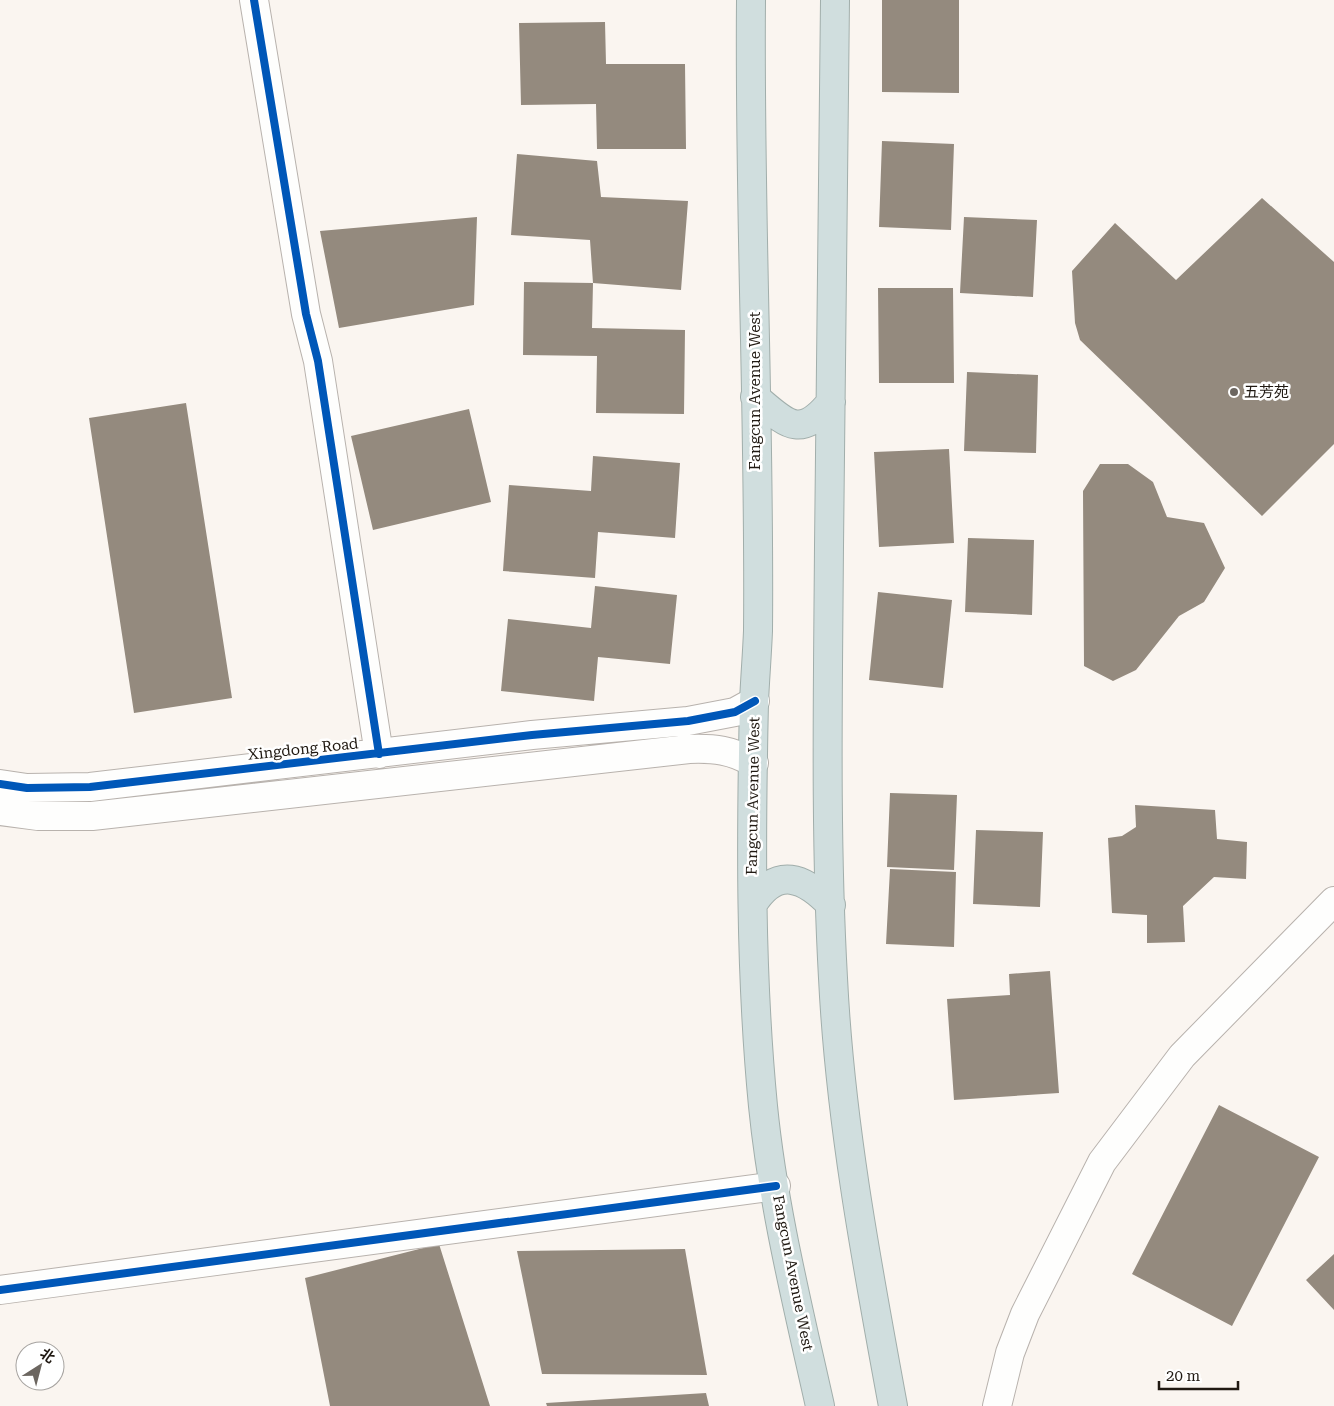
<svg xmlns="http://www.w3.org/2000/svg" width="1334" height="1406" font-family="'Roboto Serif','Noto Sans SC',serif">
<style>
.building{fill:#948a7e}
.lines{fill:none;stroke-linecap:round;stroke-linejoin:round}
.minor-casing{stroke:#b8b2ad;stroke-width:30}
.highway-casing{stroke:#a1aeab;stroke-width:30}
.minor{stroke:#fefefd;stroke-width:28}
.highway{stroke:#d0dede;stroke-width:28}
.cycleway-casing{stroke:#fff;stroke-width:11}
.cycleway{stroke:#0057b8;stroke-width:8}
.poi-dot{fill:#6c6660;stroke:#fff;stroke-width:2}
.labels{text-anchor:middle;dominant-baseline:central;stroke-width:5;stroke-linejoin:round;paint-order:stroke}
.street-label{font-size:15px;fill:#201912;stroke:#fff}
.poi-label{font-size:15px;fill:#201912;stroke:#fff;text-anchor:start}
</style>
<rect width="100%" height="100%" fill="#faf5f0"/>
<path class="building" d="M 882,0 L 959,0 L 959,93 L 882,92 Z
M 605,22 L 606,64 L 685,64 L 686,149 L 597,149 L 596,104 L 521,105 L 519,23 Z
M 882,141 L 954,144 L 951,230 L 879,227 Z
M 517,154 L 597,161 L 601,197 L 688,201 L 681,290 L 593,283 L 590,240 L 511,235 Z
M 1262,198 L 1334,262 L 1334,444 L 1262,516 L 1080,340 L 1075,323 L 1072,271 L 1115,223 L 1176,280 Z
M 477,217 L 474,305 L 339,328 L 320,231 Z
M 964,217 L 1037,220 L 1033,297 L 960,293 Z
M 524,282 L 593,283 L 592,328 L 685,330 L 684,414 L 596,413 L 597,356 L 523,355 Z
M 878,288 L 953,288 L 954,383 L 879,383 Z
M 967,372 L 1038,375 L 1036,453 L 964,451 Z
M 186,403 L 232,698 L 134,713 L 89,418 Z
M 469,409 L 491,502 L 373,530 L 351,436 Z
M 949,449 L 954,543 L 879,547 L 874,452 Z
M 593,456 L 680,463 L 675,538 L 598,532 L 595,578 L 503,571 L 509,485 L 591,491 Z
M 1100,464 L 1128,464 L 1153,482 L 1167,517 L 1204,523 L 1225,568 L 1204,602 L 1179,616 L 1136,670 L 1113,681 L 1084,666 L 1083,491 Z
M 968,538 L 1034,540 L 1032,615 L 965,612 Z
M 595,586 L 677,595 L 670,664 L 598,657 L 594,701 L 501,691 L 508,619 L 591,628 Z
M 878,592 L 952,600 L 943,688 L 869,680 Z
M 890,793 L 957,795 L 954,870 L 887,867 Z
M 1135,805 L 1215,810 L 1217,839 L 1247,842 L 1246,879 L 1214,877 L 1183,906 L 1185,942 L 1147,943 L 1147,915 L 1112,913 L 1108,838 L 1122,836 L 1136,827 Z
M 976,830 L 1043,832 L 1040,907 L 973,904 Z
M 890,869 L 956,872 L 954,947 L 886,944 Z
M 1050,971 L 1059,1093 L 954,1100 L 947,999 L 1010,995 L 1009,974 Z
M 1219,1105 L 1319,1157 L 1232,1326 L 1132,1274 Z
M 439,1244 L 490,1406 L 330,1406 L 305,1278 Z
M 685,1249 L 707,1375 L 542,1374 L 517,1251 Z
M 1334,1254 L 1334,1310 L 1306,1280 Z
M 706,1393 L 709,1406 L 547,1406 L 546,1403 Z"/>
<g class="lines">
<g class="minor-casing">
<path id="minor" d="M 254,0 L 306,314 L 318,361 L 379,754
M 0,784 L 27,788 L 90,787 L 532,735 L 688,721 L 735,712 L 755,701
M 0,811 L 38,816 L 92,816 L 689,749 C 714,748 732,750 754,763
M 0,1290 L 776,1186
M 997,1406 L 1010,1353 L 1025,1314 L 1102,1162 L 1182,1056 L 1334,901"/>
</g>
<g class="highway-casing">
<path id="highway" d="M 751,0 C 749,210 760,421 758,631 C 757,655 755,679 754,702 C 751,837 750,972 763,1106 C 773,1207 798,1307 820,1406
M 835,0 C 833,182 831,364 829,546 C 828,690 825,834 833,978 C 840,1122 867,1265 893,1406
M 755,397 C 786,423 799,441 831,402
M 753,904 C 777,866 804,877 831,905"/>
</g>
<use href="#minor" class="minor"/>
<use href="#highway" class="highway"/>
<g class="cycleway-casing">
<path id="cycleway" d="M 254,0 L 306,314 L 318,361 L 379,754
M 0,784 L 27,788 L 90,787 L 532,735 L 688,721 L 735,712 L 755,701
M 0,1290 L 776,1186"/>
</g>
<use href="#cycleway" class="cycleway"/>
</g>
<circle class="poi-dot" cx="1234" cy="392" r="5"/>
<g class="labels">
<g class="street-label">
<text transform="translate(755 391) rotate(-90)">Fangcun Avenue West</text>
<text transform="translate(303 749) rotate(-6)">Xingdong Road</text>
<text transform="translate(753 796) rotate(-89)">Fangcun Avenue West</text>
<text transform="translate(793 1273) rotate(79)">Fangcun Avenue West</text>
</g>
<g class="poi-label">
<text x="1244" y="392">五芳苑</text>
</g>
</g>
<g transform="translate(40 1366) rotate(36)"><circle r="24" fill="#ffffff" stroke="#a6a3a0"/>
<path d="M0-4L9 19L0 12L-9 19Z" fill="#6c6660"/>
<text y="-8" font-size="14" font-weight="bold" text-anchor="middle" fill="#201912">北</text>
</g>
<path d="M1159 1381v8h79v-8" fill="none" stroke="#201912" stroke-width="2.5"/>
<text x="1166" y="1381" font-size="15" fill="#201912" stroke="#ffffff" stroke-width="4" paint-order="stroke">20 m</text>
</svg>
